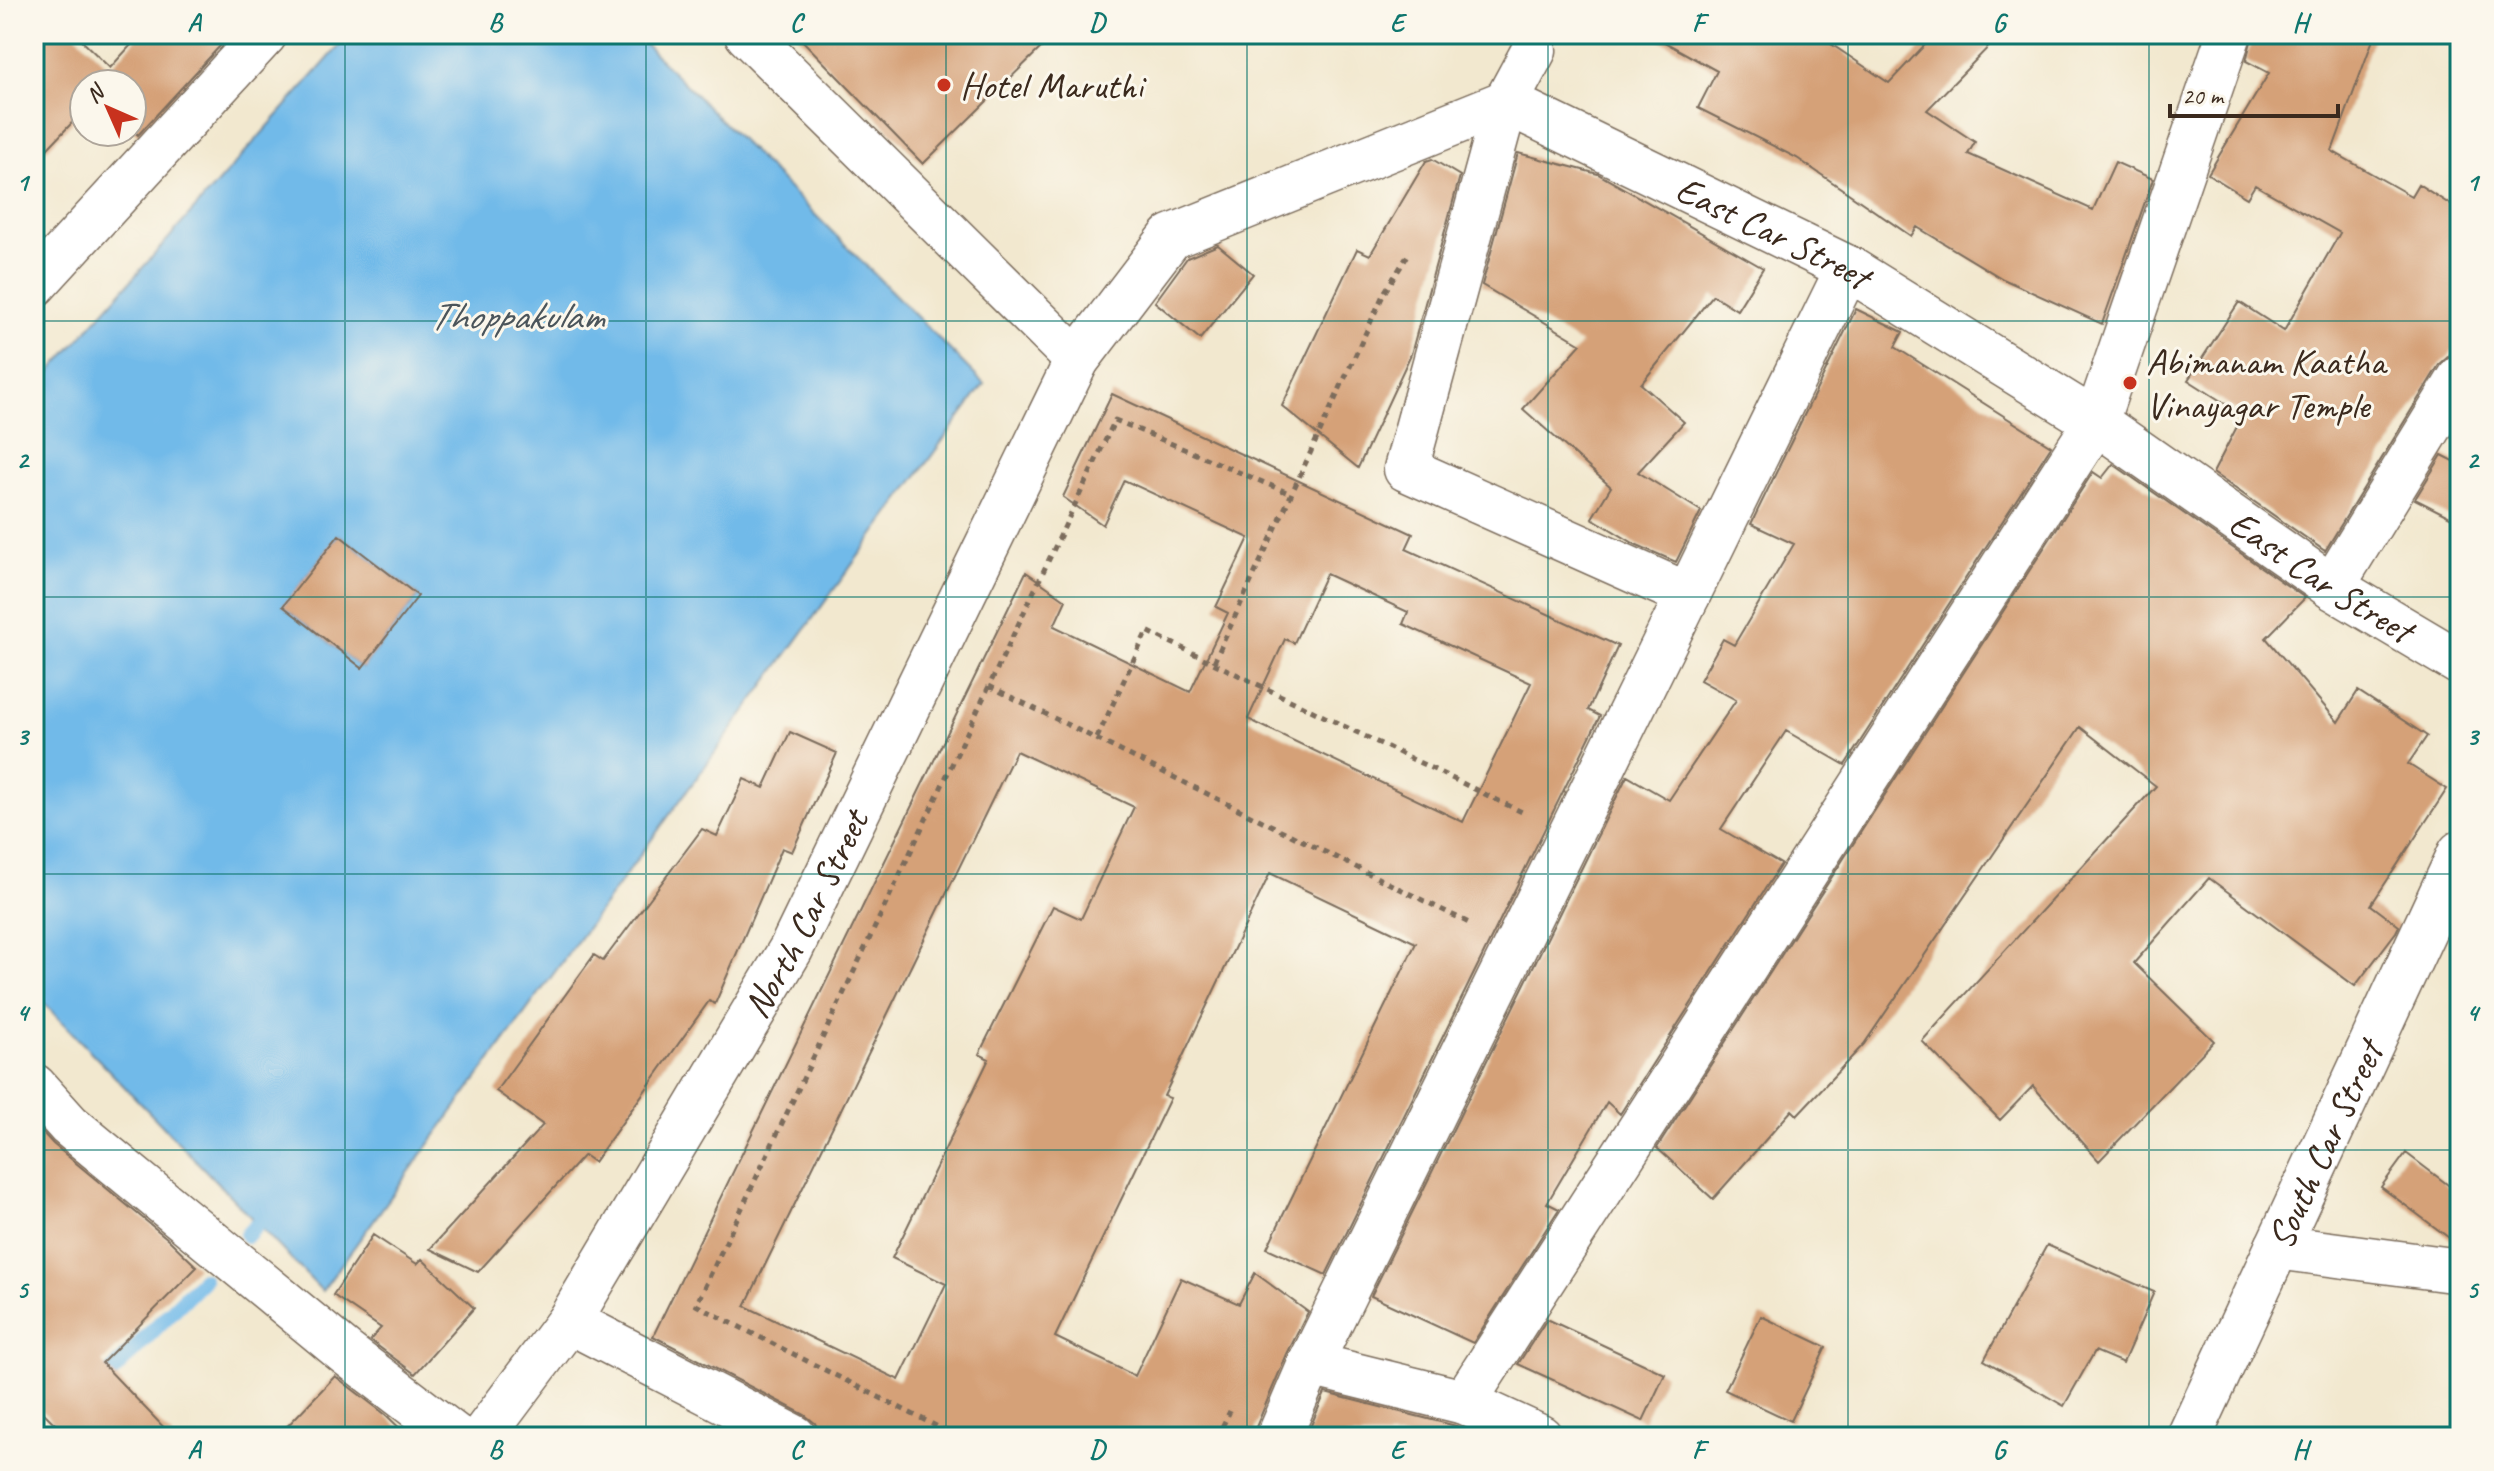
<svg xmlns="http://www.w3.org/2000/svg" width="2494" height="1471" font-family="Caveat,sans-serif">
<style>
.water{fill:#71bae9;stroke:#567284;stroke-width:2;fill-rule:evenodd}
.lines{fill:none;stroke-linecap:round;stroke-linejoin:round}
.stream{stroke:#71bae9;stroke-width:16}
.building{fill:#d5a178;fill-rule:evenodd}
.minor-casing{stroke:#7b6c5c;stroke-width:47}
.path{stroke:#7b6c5c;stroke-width:5;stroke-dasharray:6 6;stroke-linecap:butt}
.minor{stroke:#fff;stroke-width:44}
.grid{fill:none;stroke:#0f766e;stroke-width:2;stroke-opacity:0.55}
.poi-dot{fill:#c8321e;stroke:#fbf7ec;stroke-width:3}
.labels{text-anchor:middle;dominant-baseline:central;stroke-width:6;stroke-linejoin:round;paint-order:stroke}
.poi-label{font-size:38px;fill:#3b2a1e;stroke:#fbf7ec;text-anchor:start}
.street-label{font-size:38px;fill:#3b2a1e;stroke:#fbf7ec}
.water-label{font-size:40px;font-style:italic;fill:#4b555b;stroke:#fbf7ec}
.neatline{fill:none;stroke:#0f766e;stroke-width:3}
.grid-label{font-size:26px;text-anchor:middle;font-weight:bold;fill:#0f766e}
</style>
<rect width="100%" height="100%" fill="#fbf7ec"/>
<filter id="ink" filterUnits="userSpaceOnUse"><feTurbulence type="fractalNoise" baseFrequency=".0125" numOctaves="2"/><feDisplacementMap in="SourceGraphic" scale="16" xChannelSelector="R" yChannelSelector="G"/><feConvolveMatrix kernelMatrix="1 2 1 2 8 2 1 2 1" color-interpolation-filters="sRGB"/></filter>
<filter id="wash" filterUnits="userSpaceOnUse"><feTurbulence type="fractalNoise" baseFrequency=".006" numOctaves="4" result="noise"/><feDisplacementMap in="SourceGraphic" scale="32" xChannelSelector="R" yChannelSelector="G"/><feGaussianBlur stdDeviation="1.8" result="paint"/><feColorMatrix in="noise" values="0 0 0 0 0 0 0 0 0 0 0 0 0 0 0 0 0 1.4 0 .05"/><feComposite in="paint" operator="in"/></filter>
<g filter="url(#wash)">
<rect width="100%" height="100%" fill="#f2e8cf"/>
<path class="water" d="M 350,34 L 635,34 L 984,384 L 322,1291 L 34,993 L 34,390 ZM 339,535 L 418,596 L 362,668 L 284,606 Z"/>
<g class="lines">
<path class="stream" d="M 247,1235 L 270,1211
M 97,1387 L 203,1280
M 48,1437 L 73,1412"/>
</g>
<g id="blocks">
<path class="building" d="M 34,34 L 75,34 L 110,68 L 141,34 L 231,34 L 138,135 L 132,129 L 132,84 L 84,84 L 84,110 L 34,163 Z
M 796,34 L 1055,34 L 923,164 Z
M 1650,34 L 1816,34 L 1889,83 L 1935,34 L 2001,34 L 1927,110 L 1975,142 L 1968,154 L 2093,210 L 2115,162 L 2153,179 L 2102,324 L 2003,279 L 1917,227 L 1911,236 L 1797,158 L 1698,108 L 1717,71 Z
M 2253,34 L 2375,34 L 2332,151 L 2411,196 L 2418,184 L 2460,211 L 2460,339 L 2449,356 L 2439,365 L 2325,551 L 2213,473 L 2243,415 L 2188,380 L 2239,302 L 2284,331 L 2340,233 L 2255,185 L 2247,198 L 2208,174 L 2269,73 L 2246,61 Z
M 1518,153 L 1598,174 L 1763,268 L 1737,310 L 1713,295 L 1641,384 L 1684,422 L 1638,472 L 1701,511 L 1676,562 L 1635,544 L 1592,518 L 1611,487 L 1523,409 L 1581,344 L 1482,285 Z
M 1432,159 L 1460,176 L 1411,354 L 1358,468 L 1282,406 L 1357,249 L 1370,255 L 1426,161 Z
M 1218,245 L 1253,274 L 1200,339 L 1155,302 L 1187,258 Z
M 1856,309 L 1903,332 L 1895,347 L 2051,446 L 1845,765 L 1786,731 L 1721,829 L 1781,864 L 1620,1114 L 1607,1102 L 1547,1203 L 1559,1209 L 1473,1343 L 1371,1296 L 1627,776 L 1669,800 L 1736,700 L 1700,680 L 1723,639 L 1734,645 L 1794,544 L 1751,524 Z
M 1112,394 L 1413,534 L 1406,549 L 1618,646 L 1588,710 L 1600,716 L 1326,1275 L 1267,1248 L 1416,943 L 1270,873 L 1164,1096 L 1170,1098 L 1055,1337 L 1135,1376 L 1181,1278 L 1239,1304 L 1255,1273 L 1308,1312 L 1287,1354 L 1256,1427 L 1255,1437 L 821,1437 L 815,1423 L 805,1415 L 653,1336 L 1026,572 L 1066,600 L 1054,626 L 1190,692 L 1228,613 L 1216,607 L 1249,538 L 1124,480 L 1103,525 L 1063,497 ZM 1326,574 L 1408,612 L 1403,624 L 1531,683 L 1463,822 L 1248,719 L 1285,639 L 1294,643 ZM 1016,751 L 1134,807 L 1081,919 L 1053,906 L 979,1054 L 989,1059 L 892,1258 L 946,1284 L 899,1380 L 745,1306 Z
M 2442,455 L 2460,464 L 2460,522 L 2415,499 Z
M 2113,464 L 2305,598 L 2266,638 L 2338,722 L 2358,691 L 2427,736 L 2408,764 L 2447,789 L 2371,905 L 2399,926 L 2396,932 L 2355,986 L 2209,878 L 2134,963 L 2214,1041 L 2099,1161 L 2033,1086 L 2000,1120 L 1922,1041 L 2156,786 L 2080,727 L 1864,1044 L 1797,1115 L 1792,1110 L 1713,1199 L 1657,1148 L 2093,472 L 2102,478 Z
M 339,535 L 418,596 L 362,668 L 283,606 Z
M 790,732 L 837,753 L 792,852 L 782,848 L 715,1004 L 709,1001 L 594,1162 L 584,1155 L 478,1272 L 430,1249 L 543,1125 L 496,1091 L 594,955 L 603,961 L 702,829 L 717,836 L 744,779 L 764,788 Z
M 34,1123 L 53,1144 L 168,1239 L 197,1267 L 102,1363 L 173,1437 L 68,1437 L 34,1403 Z
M 2406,1153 L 2460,1194 L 2460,1246 L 2381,1187 Z
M 373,1235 L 417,1264 L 422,1259 L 474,1308 L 415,1374 L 370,1340 L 381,1328 L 333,1295 Z
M 2047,1245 L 2154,1292 L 2123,1363 L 2095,1351 L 2064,1406 L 1984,1360 Z
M 1761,1316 L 1826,1347 L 1791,1421 L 1725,1390 Z
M 1547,1319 L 1665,1374 L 1643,1421 L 1518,1364 Z
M 335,1376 L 386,1415 L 409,1437 L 277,1437 Z
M 1325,1393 L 1456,1426 L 1480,1437 L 1306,1437 Z"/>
</g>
</g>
<g filter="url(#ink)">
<use href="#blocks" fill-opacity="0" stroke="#7b6c5c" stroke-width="2"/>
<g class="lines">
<g class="minor-casing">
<g id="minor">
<path d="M 747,34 L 1077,360"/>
<path d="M 34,285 L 265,34"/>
<path d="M 2332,587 L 2460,378"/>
<path d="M 1688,595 L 1848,268"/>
<path d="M 34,1086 L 69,1125 L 346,1353 L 456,1437"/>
<path d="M 2277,1247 L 2460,1271"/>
<path d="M 569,1321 L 794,1437"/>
<path d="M 1310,1364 L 1464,1402 L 1540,1437"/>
<path d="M 1464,1402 L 2096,422 L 2229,34"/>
<path id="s1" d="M 482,1437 L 569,1321 L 791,949 L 1077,360 L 1171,237 L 1506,102 L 1848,268 L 2096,422 L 2332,587 L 2460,663"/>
<path d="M 1279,1437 L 1310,1364 L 1688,595 L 1406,469 L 1506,102 L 1534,50"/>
<path id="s2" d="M 2189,1437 L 2460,853"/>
</g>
</g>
<path class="path" d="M 1214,662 L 1384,293 L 1408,255
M 989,686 L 1469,923
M 1097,738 L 1147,631 L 1524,813
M 958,1437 L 696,1305 L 1115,420 L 1291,494
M 1217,1437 L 1230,1411"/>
<use href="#minor" class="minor"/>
</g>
</g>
<path class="grid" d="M 345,34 L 345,1437M 646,34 L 646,1437M 946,34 L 946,1437M 1247,34 L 1247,1437M 1548,34 L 1548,1437M 1848,34 L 1848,1437M 2149,34 L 2149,1437M 34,321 L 2460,321M 34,597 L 2460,597M 34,874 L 2460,874M 34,1150 L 2460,1150"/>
<g class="poi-dot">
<circle cx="944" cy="85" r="8"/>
<circle cx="2130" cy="383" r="8"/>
</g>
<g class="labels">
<g class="poi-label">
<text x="960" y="85">Hotel Maruthi</text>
<text x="2146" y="361">Abimanam Kaatha<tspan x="2146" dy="44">Vinayagar Temple</tspan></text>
</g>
<g class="street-label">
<text stroke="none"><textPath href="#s1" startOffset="2046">East Car Street</textPath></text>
<text stroke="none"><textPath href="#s1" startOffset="2694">East Car Street</textPath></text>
<text stroke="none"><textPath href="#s1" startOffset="616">North Car Street</textPath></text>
<text stroke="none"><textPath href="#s2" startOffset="322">South Car Street</textPath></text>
</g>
<g class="water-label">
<text x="516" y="316">Thoppakulam</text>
</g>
</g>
<rect width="2494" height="1471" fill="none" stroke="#fbf7ec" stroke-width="88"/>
<g transform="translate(108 108) rotate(315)"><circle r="38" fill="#fbf7ec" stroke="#aea59a" stroke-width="2"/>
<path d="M0-6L14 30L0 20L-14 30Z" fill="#c8321e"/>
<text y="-12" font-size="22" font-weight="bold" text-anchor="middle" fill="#3b2a1e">N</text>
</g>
<path d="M2170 104v12h168v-12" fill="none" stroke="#3b2a1e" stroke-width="4"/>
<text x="2182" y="104" font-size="24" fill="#3b2a1e" stroke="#fbf7ec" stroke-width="6" paint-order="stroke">20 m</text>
<rect x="44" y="44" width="2406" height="1383" class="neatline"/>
<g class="grid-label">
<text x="194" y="31">A</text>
<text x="495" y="31">B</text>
<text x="796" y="31">C</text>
<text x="1097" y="31">D</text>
<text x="1397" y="31">E</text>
<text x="1698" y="31">F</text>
<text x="1999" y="31">G</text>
<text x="2300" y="31">H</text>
<text x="22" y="191">1</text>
<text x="2472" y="191">1</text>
<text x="22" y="468">2</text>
<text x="2472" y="468">2</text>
<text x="22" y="745">3</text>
<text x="2472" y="745">3</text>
<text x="22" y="1021">4</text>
<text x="2472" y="1021">4</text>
<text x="22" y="1298">5</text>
<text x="2472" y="1298">5</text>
<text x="194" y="1458">A</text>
<text x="495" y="1458">B</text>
<text x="796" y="1458">C</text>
<text x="1097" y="1458">D</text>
<text x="1397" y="1458">E</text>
<text x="1698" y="1458">F</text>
<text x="1999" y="1458">G</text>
<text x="2300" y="1458">H</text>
</g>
</svg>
